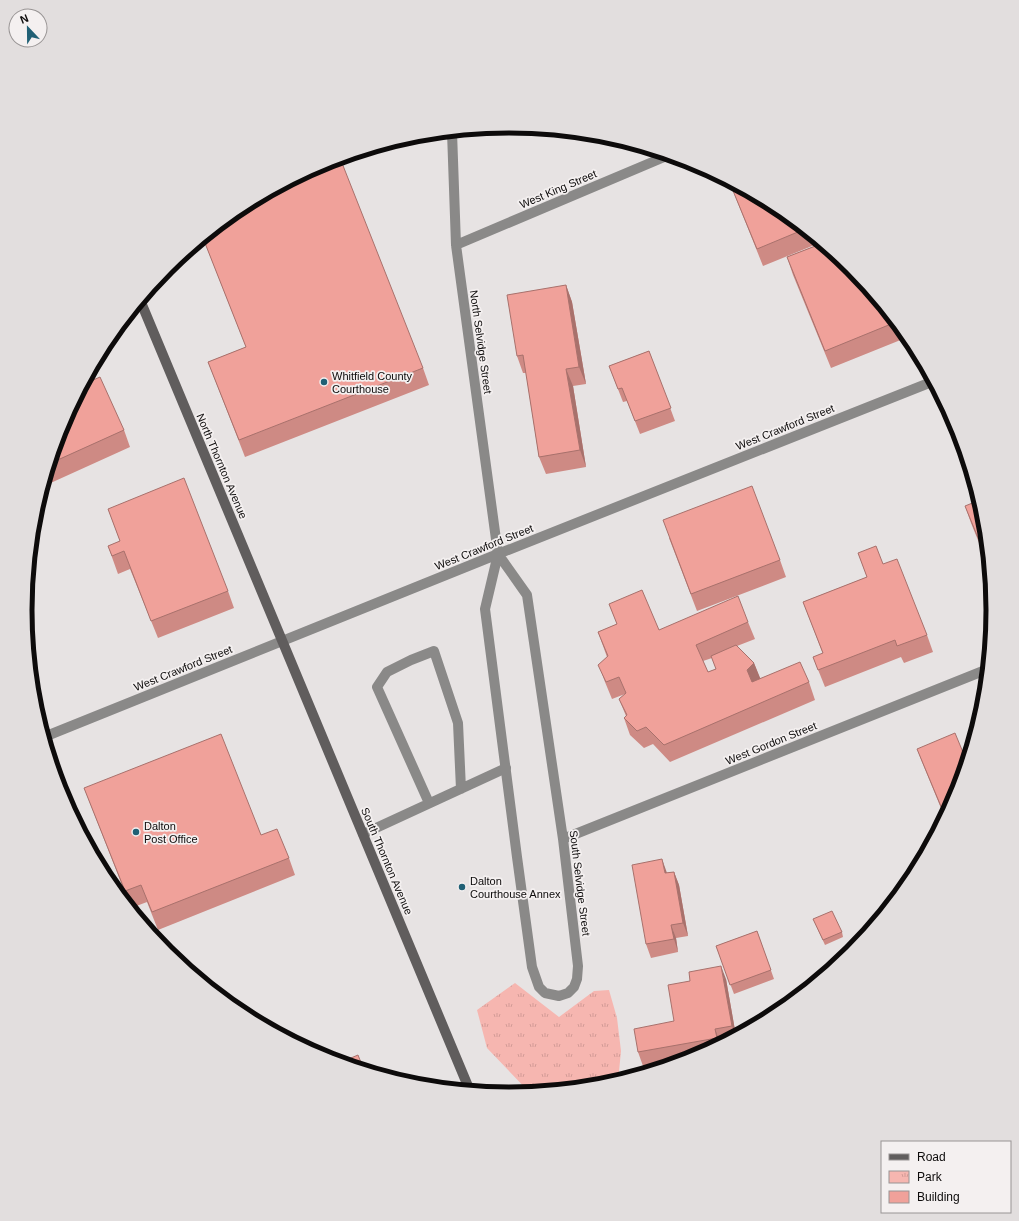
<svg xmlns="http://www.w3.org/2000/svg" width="1019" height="1221" font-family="Arial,sans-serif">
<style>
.park{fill:url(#park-tufts)}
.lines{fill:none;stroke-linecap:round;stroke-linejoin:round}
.service{stroke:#8a8988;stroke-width:10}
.minor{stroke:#8a8988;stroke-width:10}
.secondary{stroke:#605d5d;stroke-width:10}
.wall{fill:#ce8a84;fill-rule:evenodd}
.shaded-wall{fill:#a8716c}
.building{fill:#f0a19a;stroke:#a8716c}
.poi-dot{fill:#206075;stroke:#f4f0f0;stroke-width:1.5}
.labels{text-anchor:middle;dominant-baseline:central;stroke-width:3.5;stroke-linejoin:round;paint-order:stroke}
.street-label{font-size:11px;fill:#0d0b0b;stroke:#f4f0f0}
.poi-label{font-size:11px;fill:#0d0b0b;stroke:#f4f0f0;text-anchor:start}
.rim{fill:none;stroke:#0d0b0b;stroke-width:5}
</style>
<defs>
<pattern id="park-tufts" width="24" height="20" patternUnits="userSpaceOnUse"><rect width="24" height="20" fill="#f6b6b0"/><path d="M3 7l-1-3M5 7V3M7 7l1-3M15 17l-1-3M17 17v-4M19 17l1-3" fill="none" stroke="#d29b96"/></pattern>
</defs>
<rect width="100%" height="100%" fill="#e7e3e3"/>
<path class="park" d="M 515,983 L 559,1017 L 594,991 L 609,990 L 617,1018 L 621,1051 L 618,1082 L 604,1086 L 530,1093 L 487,1048 L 477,1010 Z"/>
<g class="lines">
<path class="service" d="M 429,803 L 377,687 L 387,672 L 411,660 L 434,651 L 458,723 L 461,789
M 363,834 L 506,768"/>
<path class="minor" d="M 452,132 L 456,245 L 498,554 L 485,609 L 517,857 L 532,967 L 539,987 L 545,993 L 559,996 L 568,993 L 574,987 L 577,979 L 578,966 L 563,839 L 527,595 L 498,554
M 456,245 L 669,155
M 44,737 L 498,554 L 934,381
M 563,839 L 988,669"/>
<path class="secondary" d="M 140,300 L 470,1091"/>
</g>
<path class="wall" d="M 729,181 L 779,208 L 852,268 L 908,337 L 831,368 L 793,275 L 787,257 L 817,245 L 817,244 L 763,266 Z
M 241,208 L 423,368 L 429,385 L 245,457 L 208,362 L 246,347 L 203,238 Z
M 566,285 L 572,302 L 586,384 L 573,386 L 586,467 L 546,474 L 539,457 L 526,373 L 523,373 L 517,356 Z
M 649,351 L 675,421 L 640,434 L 627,401 L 623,402 L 609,366 Z
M 947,408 L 957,425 L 969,463 L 953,425 Z
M 62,425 L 124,430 L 130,447 L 44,486 Z
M 965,506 L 985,516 L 990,570 L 971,523 Z
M 108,509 L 228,591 L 234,608 L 158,638 L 130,569 L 118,574 L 108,546 L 120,541 Z
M 669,538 L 780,560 L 786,577 L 697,611 Z
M 858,553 L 883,564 L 927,635 L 933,652 L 904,663 L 901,657 L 825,687 L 813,657 L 823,654 L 803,602 L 867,577 Z
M 609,604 L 659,630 L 748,622 L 755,639 L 737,646 L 754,663 L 760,679 L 809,682 L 815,700 L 670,762 L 653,744 L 644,748 L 630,735 L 624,718 L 626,716 L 619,699 L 625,694 L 612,699 L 605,682 L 599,665 L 607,657 L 598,632 L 617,624 ZM 712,658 L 716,669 L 708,672 L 703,661 Z
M 917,749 L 957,796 L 945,818 L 922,762 Z
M 84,788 L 261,835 L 289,858 L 295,875 L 158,930 L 147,902 L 131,908 Z
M 674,872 L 679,885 L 688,936 L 676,938 L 678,952 L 651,958 L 646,944 L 667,873 Z
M 813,919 L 842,932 L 843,937 L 825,945 Z
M 757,931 L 774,979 L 734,994 L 716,946 Z
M 726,979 L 736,1036 L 728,1041 L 720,1042 L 721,1044 L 701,1055 L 643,1066 L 638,1052 L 674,1021 Z"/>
<path class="shaded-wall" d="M 566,285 L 572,302 L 586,384 L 579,367 Z
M 566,369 L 573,386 L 586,467 L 580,450 Z
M 754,663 L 761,680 L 753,688 L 747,670 Z
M 662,859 L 667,873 L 669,887 L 665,873 Z
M 674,872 L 679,885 L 688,936 L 683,923 Z
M 671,925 L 676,938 L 678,952 L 674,939 Z
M 721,966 L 726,979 L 736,1036 L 732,1026 Z
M 715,1029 L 720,1042 L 721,1044 L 720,1045 L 717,1038 Z"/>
<path class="building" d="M 340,158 L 423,368 L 239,440 L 208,362 L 246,347 L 203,238 L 241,208 L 324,163 Z
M 729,181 L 779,208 L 805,229 L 757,249 Z
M 814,237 L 852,268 L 896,322 L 825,351 L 787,257 L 818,245 Z
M 566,285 L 579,367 L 566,369 L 580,450 L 539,457 L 523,355 L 517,356 L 507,295 Z
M 649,351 L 671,408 L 635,421 L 622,388 L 618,389 L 609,366 Z
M 100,377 L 124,430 L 51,463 L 62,425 L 84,384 Z
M 947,408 L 948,408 L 957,425 L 966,456 Z
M 184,478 L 228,591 L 151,621 L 124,551 L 112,556 L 108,546 L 120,541 L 108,509 Z
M 752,486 L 780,560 L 691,594 L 663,520 Z
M 980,500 L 985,516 L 990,567 L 965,506 Z
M 876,546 L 883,564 L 897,559 L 927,635 L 897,646 L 895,640 L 818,670 L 813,657 L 823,653 L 803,602 L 867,577 L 858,553 Z
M 642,590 L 659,630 L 738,596 L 748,622 L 696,645 L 708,672 L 716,669 L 711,656 L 736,645 L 754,663 L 747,670 L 752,682 L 800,662 L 809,682 L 664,745 L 646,727 L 637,731 L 624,718 L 627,715 L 619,699 L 626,693 L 619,677 L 606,682 L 598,665 L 608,656 L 598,632 L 617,624 L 609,604 Z
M 955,733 L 967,762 L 957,796 L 947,815 L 945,816 L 917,749 Z
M 221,734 L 261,835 L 277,829 L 289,858 L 152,912 L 141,885 L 125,891 L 84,788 Z
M 662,859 L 665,873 L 674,872 L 683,923 L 671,925 L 674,939 L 646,944 L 632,865 Z
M 832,911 L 842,932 L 823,940 L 813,919 Z
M 757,931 L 771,970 L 730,985 L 716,946 Z
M 721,966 L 732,1026 L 715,1029 L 717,1038 L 638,1052 L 634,1029 L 674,1021 L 668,985 L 690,981 L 689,972 Z
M 824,976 L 811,987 L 809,982 Z
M 358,1055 L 364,1070 L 339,1063 Z"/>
<g class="poi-dot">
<circle cx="324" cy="382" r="4"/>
<circle cx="136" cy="832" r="4"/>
<circle cx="462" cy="887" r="4"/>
</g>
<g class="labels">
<g class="street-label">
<text transform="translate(558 189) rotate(-23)">West King Street</text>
<text transform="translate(481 342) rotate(82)">North Selvidge Street</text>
<text transform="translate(785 427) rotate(-22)">West Crawford Street</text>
<text transform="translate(222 466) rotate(67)">North Thornton Avenue</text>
<text transform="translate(484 547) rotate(-22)">West Crawford Street</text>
<text transform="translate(183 668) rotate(-22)">West Crawford Street</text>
<text transform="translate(771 743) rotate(-22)">West Gordon Street</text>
<text transform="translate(387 861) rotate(67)">South Thornton Avenue</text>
<text transform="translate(580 883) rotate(83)">South Selvidge Street</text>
</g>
<g class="poi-label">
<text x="332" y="376">Whitfield County<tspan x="332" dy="13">Courthouse</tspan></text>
<text x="144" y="826">Dalton<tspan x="144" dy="13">Post Office</tspan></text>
<text x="470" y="881">Dalton<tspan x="470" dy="13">Courthouse Annex</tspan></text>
</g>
</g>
<path d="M0 0H1019V1221H0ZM32 610a477 477 0 1 1 954 0a477 477 0 1 1-954 0Z" fill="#e2dede" fill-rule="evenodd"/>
<path class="rim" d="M32 610a477 477 0 1 1 954 0a477 477 0 1 1-954 0Z"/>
<rect x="881" y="1141" width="130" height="72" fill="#f4f0f0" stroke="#989494"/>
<rect x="889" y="1154" width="20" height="6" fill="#605d5d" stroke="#989494"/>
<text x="917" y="1161" font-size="12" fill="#0d0b0b">Road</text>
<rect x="889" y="1171" width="20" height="12" fill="url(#park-tufts)" stroke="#989494"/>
<text x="917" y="1181" font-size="12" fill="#0d0b0b">Park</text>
<rect x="889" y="1191" width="20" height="12" fill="#f0a19a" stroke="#989494"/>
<text x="917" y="1201" font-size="12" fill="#0d0b0b">Building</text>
<g transform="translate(28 28) rotate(338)"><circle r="19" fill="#f4f0f0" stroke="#989494"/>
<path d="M0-3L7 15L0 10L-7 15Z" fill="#206075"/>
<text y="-6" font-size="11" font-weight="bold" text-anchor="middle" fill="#0d0b0b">N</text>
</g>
</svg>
